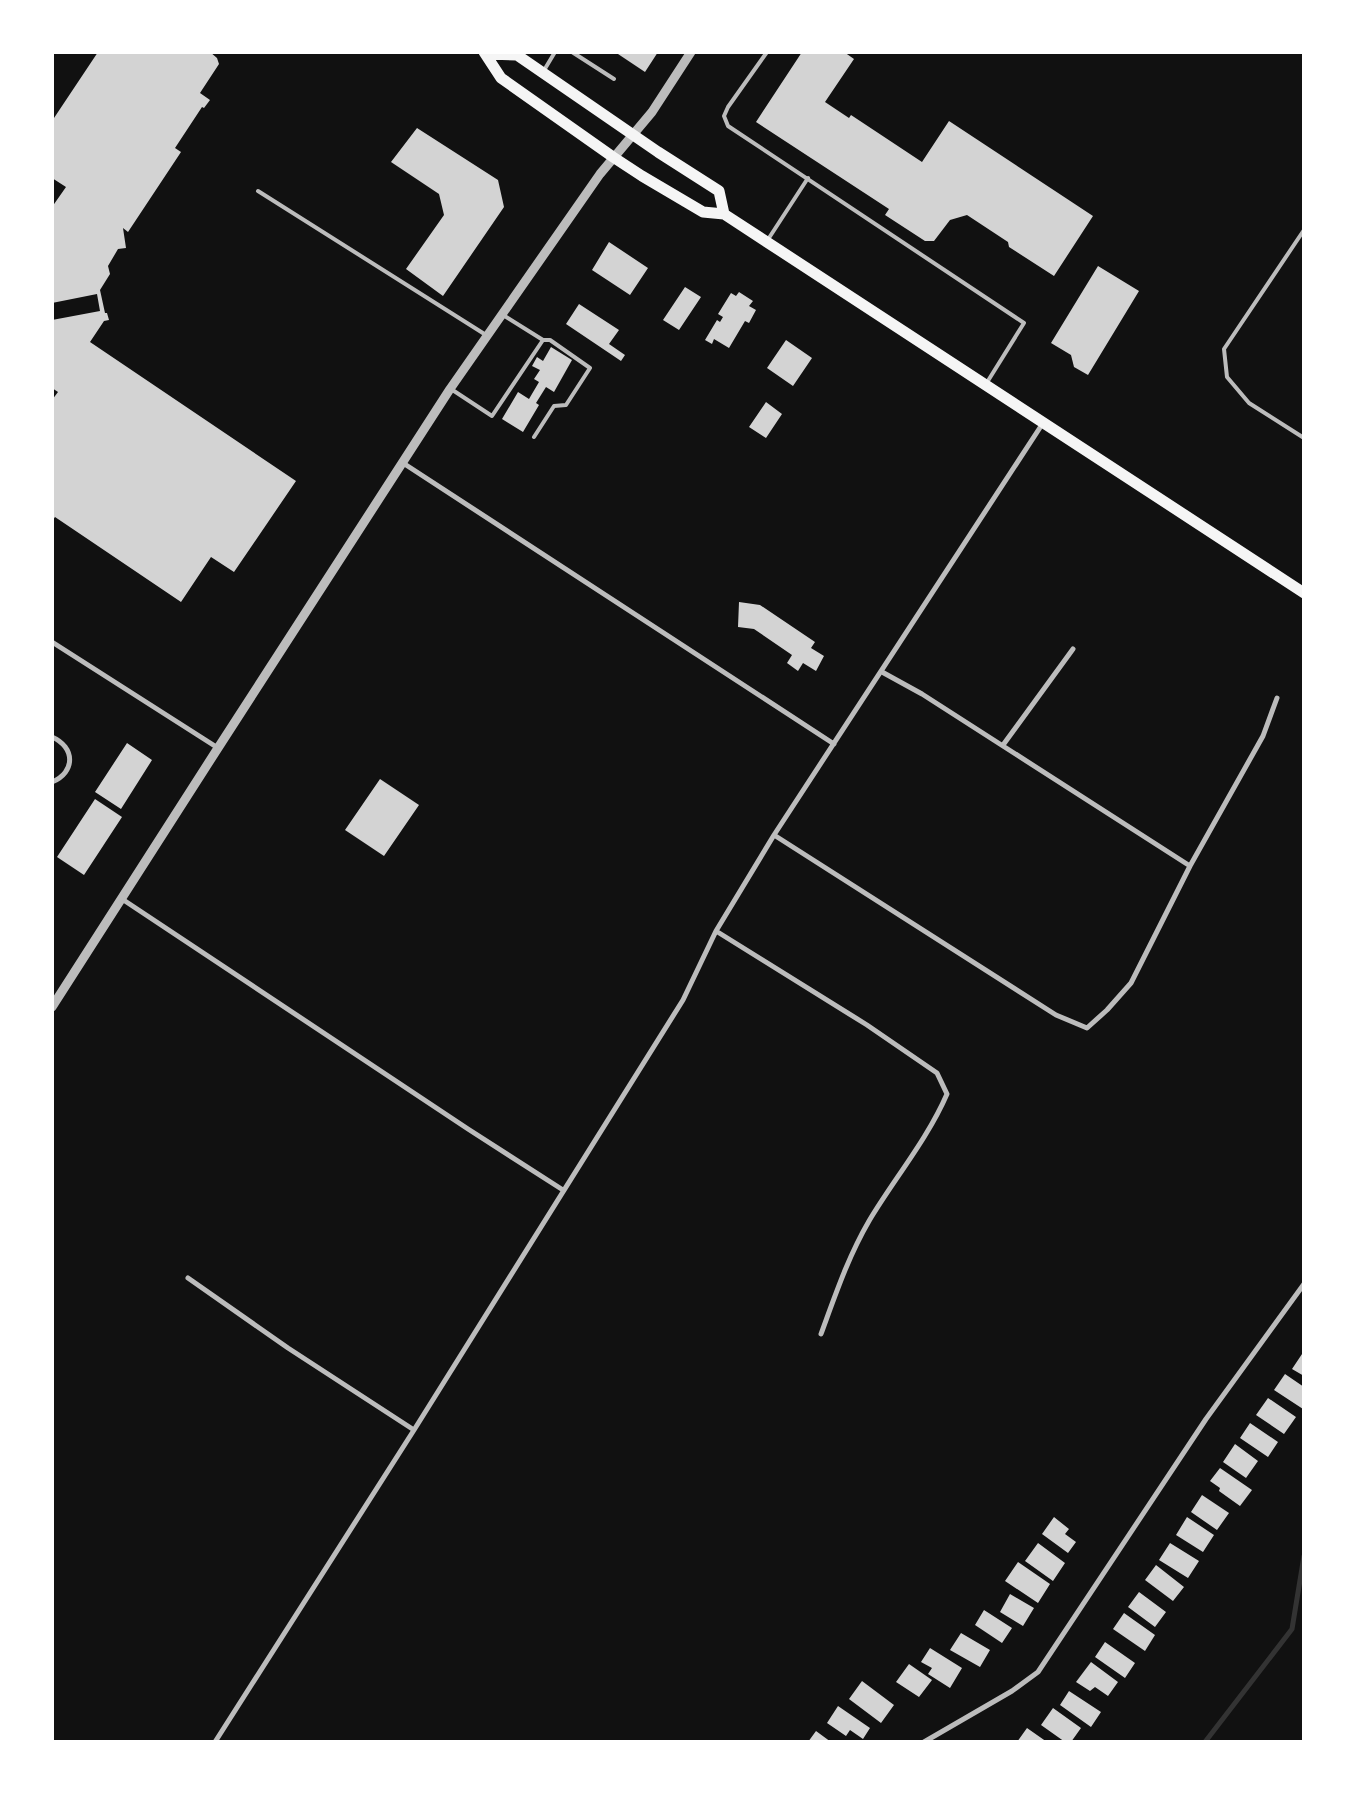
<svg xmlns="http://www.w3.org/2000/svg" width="1356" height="1794" font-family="'Roboto Condensed',sans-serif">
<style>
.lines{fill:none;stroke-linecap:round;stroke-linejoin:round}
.stream{stroke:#333;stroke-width:5}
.building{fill:#d3d3d3}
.service{stroke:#bcbcbc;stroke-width:4}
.minor{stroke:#bcbcbc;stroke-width:5}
.tertiary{stroke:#bcbcbc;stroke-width:9}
.primary{stroke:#f5f5f5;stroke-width:11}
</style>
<rect width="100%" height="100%" fill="#111"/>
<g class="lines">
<path class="stream" d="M 1205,1742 L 1292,1629 L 1304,1556"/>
</g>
<path class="building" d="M 98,52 L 210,52 L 217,58 L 219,64 L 200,93 L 210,100 L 204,108 L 202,107 L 175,148 L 181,152 L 128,232 L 123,228 L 126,248 L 118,249 L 108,266 L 110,274 L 100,290 L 105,313 L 107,313 L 109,320 L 104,321 L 90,342 L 296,481 L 234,572 L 211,557 L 181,602 L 55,517 L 52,521 L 52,400 L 58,392 L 52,388 L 52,320 L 100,311 L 97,294 L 52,303 L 52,207 L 66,187 L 52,178 L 52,121 Z
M 615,52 L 658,52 L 645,72 Z
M 802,52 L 844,52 L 854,59 L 825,102 L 849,118 L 851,115 L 922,162 L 949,121 L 1093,216 L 1054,276 L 1009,247 L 1008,242 L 967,215 L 950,220 L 934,241 L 925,241 L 885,215 L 889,209 L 756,122 Z
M 417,128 L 498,180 L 504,207 L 443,296 L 406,269 L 444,215 L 439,194 L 391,162 Z
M 609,242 L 648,268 L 630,295 L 592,270 Z
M 1098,266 L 1139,291 L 1088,375 L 1074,367 L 1071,355 L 1051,343 Z
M 685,287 L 701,297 L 679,330 L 663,320 Z
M 739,292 L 753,301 L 749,306 L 756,310 L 749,323 L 745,321 L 729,348 L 714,339 L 712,344 L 705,340 L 717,320 L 720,322 L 723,317 L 718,314 L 731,293 L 736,296 Z
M 579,304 L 619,330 L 609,344 L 625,355 L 621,361 L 566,324 Z
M 786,340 L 812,358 L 793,386 L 767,368 Z
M 551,347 L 572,360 L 554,392 L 546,387 L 536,403 L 539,405 L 523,432 L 502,419 L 518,392 L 529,399 L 539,382 L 534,379 L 540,370 L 532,366 L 537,357 L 543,361 Z
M 766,402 L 782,414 L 766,438 L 749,427 Z
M 739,602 L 760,605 L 815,642 L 811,648 L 824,656 L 816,671 L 803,663 L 798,671 L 787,663 L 792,655 L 754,629 L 738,627 Z
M 127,743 L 152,760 L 121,809 L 95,792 Z
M 380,779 L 419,805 L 384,856 L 345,830 Z
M 95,799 L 122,817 L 84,875 L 57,857 Z
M 1304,1351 L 1304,1376 L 1292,1369 Z
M 1285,1374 L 1304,1387 L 1303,1409 L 1274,1390 Z
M 1268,1398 L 1296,1417 L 1284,1434 L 1256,1415 Z
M 1250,1423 L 1278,1442 L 1268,1457 L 1240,1438 Z
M 1235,1444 L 1258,1461 L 1246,1478 L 1223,1462 Z
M 1220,1468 L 1252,1490 L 1240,1506 L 1219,1491 L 1220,1488 L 1210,1481 Z
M 1202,1495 L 1229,1513 L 1217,1530 L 1191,1512 Z
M 1054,1517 L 1069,1529 L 1065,1534 L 1076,1542 L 1068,1553 L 1042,1534 Z
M 1187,1517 L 1214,1535 L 1203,1552 L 1176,1535 Z
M 1038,1543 L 1065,1563 L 1053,1581 L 1025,1561 Z
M 1170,1543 L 1199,1561 L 1188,1578 L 1159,1560 Z
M 1018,1562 L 1050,1584 L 1038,1603 L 1005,1581 Z
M 1156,1565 L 1184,1587 L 1173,1601 L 1145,1580 Z
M 1139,1592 L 1166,1612 L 1155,1627 L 1128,1607 Z
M 1010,1594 L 1034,1608 L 1023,1626 L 1000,1612 Z
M 984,1610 L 1012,1628 L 1002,1643 L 975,1625 Z
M 1124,1613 L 1155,1635 L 1145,1651 L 1113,1629 Z
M 961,1633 L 990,1650 L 980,1667 L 950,1650 Z
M 1105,1642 L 1135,1663 L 1125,1678 L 1095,1657 Z
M 930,1648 L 962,1668 L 950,1688 L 928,1674 L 932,1668 L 921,1662 Z
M 1091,1662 L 1118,1682 L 1108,1696 L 1095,1687 L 1090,1691 L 1076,1682 Z
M 909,1664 L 932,1680 L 919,1697 L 896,1682 Z
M 862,1681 L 894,1705 L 881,1723 L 849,1699 Z
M 1069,1691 L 1101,1712 L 1091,1727 L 1060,1705 Z
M 838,1706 L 870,1728 L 863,1739 L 850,1730 L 846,1736 L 827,1723 Z
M 1053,1708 L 1081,1728 L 1071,1742 L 1065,1742 L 1041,1725 Z
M 1027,1728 L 1047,1742 L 1017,1742 Z
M 816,1731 L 831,1742 L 808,1742 Z"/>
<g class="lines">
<path class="service" d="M 572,52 L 614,79
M 767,52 L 728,107 L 724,116 L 728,126 L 1024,323 L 986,384
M 543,72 L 555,52
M 258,191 L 486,335
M 1304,230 L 1224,349 L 1227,377 L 1249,403 L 1304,438
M 767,241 L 808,178
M 451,389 L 492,416 L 543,340 L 503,315
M 534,437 L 554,406 L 566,405 L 590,368 L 550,340 L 543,340"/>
<path class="minor" d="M 403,463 L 834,744
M 52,642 L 218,748
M 882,672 L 922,694 L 1190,866
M 52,737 C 75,747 76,772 52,782
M 1003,745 L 1073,649
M 774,835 L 1056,1015 L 1087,1028 L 1107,1010 L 1131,983 L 1190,866 L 1263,736 L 1277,698
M 122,899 L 468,1129 L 563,1190
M 716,931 L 867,1025 L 937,1073 L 947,1094 C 927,1140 894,1179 869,1221 C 848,1257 835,1296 821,1334
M 188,1278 L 288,1348 L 414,1430
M 215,1742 L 414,1430 L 683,1000 L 716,931 L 774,835 L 1043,423
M 924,1742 L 1012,1691 L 1038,1672 L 1206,1419 L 1304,1284"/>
<path class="tertiary" d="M 52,1007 L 218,748 L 450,389 L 600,174 L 652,112 L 691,52"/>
<path class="primary" d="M 484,52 L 501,78 L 613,157 L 642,176 L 703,212 L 724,214 L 1304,593
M 486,54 L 517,55 L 658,152 L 719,191 L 724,214"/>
</g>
<rect width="1356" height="1794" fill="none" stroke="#ffffff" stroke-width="108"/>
</svg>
